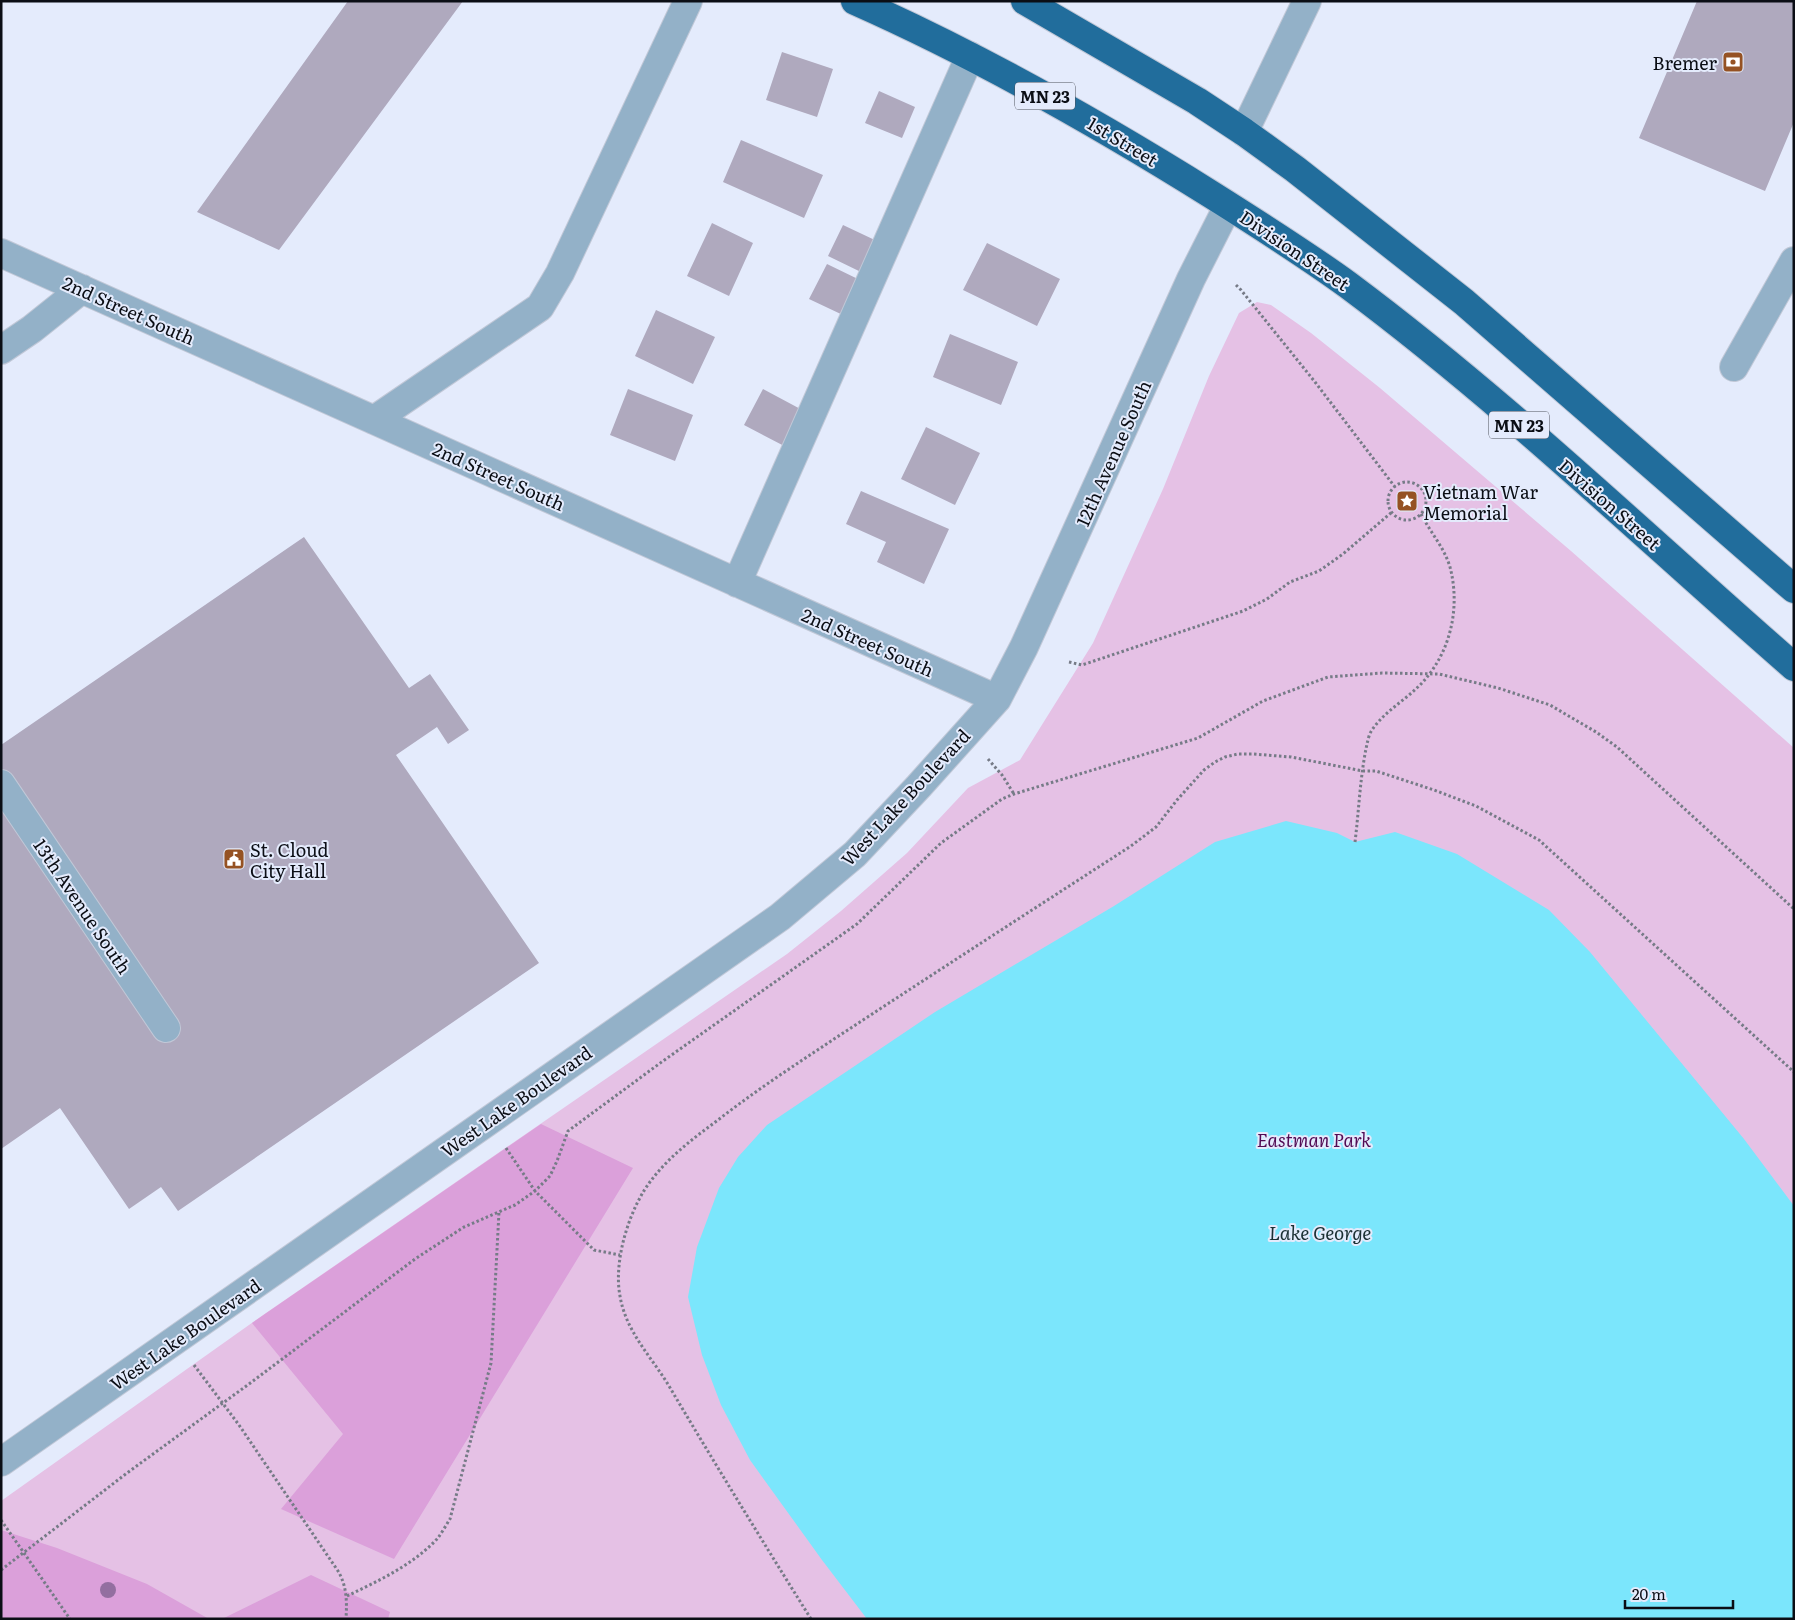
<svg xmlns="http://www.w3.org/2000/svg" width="1795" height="1620" font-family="Literata,serif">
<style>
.green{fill:#e5c1e5}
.forest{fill:#dba0da}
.water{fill:#7be6fc}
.building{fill:#afa9be}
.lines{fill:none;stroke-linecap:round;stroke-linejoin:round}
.minor-casing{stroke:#c1c8d7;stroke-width:30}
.highway-casing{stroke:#c1c8d7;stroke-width:30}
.path{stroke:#767b87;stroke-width:3;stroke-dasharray:2.5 2.5;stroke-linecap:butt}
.minor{stroke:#93b1c8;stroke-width:28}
.highway{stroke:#216d9c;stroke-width:28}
.tree{fill:#936fa0}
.labels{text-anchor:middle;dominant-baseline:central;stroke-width:4;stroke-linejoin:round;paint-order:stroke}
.shield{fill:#e4ebfc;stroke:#4c505a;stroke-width:1}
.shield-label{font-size:16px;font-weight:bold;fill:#0b0e15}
.poi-label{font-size:18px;fill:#0b0e15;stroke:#e4ebfc;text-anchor:start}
.street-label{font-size:18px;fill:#0b0e15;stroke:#e4ebfc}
.park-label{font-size:18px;font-style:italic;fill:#510a54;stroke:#e4ebfc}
.water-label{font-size:19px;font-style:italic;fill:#1b2f33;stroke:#e4ebfc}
</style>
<rect width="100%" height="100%" fill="#e4ebfc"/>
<path class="green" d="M 1257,302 L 1271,305 L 1311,333 L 1380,388 L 1571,551 L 1794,748 L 1794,1619 L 1,1619 L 1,1501 L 266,1313 L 787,954 L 841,911 L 907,853 L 968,788 L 1020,760 L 1093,643 L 1163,489 L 1209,376 L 1239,313 Z"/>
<path class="forest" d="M 541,1124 L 633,1168 L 394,1559 L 281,1509 L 343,1434 L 252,1323 Z
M 1,1530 L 57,1548 L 147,1584 L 209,1619 L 1,1619 Z
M 311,1575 L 390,1612 L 388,1619 L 222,1619 Z"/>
<path class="water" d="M 1286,821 L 1337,833 L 1355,842 L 1395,832 L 1457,854 L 1549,910 L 1590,952 L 1744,1139 L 1794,1206 L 1794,1619 L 867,1619 L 822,1560 L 750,1460 L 721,1405 L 702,1355 L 688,1297 L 697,1247 L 719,1188 L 738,1157 L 767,1125 L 935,1012 L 1114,906 L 1215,842 Z"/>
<path class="building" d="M 348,1 L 463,1 L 279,250 L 197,212 Z
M 1697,1 L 1794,1 L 1794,122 L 1765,191 L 1639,138 Z
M 782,52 L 833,69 L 817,117 L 766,100 Z
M 879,91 L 915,107 L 902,138 L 865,123 Z
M 741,140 L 823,175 L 804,218 L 723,182 Z
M 712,223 L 753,243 L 729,296 L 687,276 Z
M 843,225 L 879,242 L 863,273 L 828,256 Z
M 987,243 L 1060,279 L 1037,326 L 963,290 Z
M 827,264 L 862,281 L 845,316 L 809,299 Z
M 656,310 L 715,337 L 693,384 L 635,356 Z
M 950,334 L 1018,362 L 1001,405 L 933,377 Z
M 628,389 L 693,415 L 675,461 L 610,435 Z
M 763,389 L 806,412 L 788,448 L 744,425 Z
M 926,427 L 980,453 L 955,505 L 901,479 Z
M 861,491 L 949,529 L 924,584 L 877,562 L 886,542 L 846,524 Z
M 304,537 L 409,688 L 430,674 L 469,730 L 448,744 L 437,727 L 396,755 L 539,963 L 178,1211 L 161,1187 L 129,1209 L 60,1108 L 1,1149 L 1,745 Z"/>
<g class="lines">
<g class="minor-casing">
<path id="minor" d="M 1244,132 L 1307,1
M 1,253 L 997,699
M 1,350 L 32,329 L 82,289
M 1734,367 L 1794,261
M 374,420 L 540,307 L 560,273 L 688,1
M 737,583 L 970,56
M 1,784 L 166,1028
M 1,1462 L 780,917 L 855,854 L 919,786 L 997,699 L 1024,647 L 1191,279 L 1228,206"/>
</g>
<g class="highway-casing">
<path id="highway" d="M 855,1 C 979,56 1097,123 1212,195 C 1258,224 1304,253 1348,285 C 1505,402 1646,538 1794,667
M 1025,1 L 1197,101 L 1244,132 L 1295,169 L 1464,302 L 1794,589"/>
</g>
<path class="path" d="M 1236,285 L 1241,290 L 1315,382 L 1395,487
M1388 501a19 19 0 1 1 38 0a19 19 0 1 1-38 0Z
M 1069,662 L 1082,665 L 1243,611 L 1267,599 L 1290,582 L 1319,571 L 1343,554 L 1392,512
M 988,759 L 1002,775 L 1014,794
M 1355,842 C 1359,810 1360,776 1367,744 C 1368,740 1369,734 1372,730 C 1384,712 1404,701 1419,686 C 1450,655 1461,609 1450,567 C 1444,547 1430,532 1421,514
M 506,1148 L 535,1191 L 594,1250 L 620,1255
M 194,1365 L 239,1425 L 338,1571 C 347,1586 347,1602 346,1619
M 1,1520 L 70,1619
M 1,1570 L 127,1473 L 249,1384 L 415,1259 L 464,1227 L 515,1205 L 535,1191 L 550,1176 L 557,1161 L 568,1131 L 663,1061 L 857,924 L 941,843 L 1002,799 L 1014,794 L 1198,738 L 1263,701 L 1328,677 L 1382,673 L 1439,674 L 1498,688 L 1550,705 L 1596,732 L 1617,747 L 1794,909
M 347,1596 C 378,1581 413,1565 437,1539 C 442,1533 446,1525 450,1519 L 491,1363 L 499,1212
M 811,1619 C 763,1542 715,1464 669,1386 C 651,1356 626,1332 620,1296 C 613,1260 630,1206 653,1178 C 671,1155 695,1137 718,1120 C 755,1091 795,1065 834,1039 C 933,974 1032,910 1131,846 L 1156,827 L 1177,800 L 1204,770 L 1215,762 L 1225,757 L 1238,754 L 1253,754 L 1291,757 L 1363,771 L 1376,771 L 1434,790 L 1476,806 L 1539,840 L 1794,1072"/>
<use href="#minor" class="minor"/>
<use href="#highway" class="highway"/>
</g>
<circle class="tree" cx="108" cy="1590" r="8"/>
<defs>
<g id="bank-square" transform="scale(1.125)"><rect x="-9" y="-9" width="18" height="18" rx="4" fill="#955223" stroke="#e4ebfc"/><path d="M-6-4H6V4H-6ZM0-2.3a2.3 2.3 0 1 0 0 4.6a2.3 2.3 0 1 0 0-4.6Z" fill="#fff"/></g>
<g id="sight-square" transform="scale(1.125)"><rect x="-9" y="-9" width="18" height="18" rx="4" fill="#955223" stroke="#e4ebfc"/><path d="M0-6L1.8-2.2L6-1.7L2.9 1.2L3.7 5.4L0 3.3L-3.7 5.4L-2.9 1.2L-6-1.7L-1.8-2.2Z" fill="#fff"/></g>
<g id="civic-square" transform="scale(1.125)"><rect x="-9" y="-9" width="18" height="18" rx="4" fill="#955223" stroke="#e4ebfc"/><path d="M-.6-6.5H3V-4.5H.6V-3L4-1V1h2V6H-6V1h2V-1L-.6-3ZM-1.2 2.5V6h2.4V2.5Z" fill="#fff"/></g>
</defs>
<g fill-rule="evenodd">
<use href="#bank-square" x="1733" y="62"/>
<use href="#sight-square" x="1407" y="501"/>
<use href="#civic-square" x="234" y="859"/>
</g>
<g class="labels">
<g class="shield">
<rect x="1015" y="82.5" width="60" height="27" rx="4"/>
<rect x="1489" y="411.5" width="60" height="27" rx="4"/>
</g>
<g class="shield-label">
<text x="1045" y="96">MN 23</text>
<text x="1519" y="425">MN 23</text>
</g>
<g class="poi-label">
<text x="1717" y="62" text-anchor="end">Bremer</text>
<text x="1423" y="491">Vietnam War<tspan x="1423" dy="21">Memorial</tspan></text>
<text x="250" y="849">St. Cloud<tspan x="250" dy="21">City Hall</tspan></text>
</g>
<g class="street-label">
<text transform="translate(1123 141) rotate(31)">1st Street</text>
<text transform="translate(1295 250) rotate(34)">Division Street</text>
<text transform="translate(129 310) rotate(24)">2nd Street South</text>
<text transform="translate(1113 453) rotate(-66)">12th Avenue South</text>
<text transform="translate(499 476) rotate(24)">2nd Street South</text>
<text transform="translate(1610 504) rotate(41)">Division Street</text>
<text transform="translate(868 642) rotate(24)">2nd Street South</text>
<text transform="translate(905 797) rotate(-47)">West Lake Boulevard</text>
<text transform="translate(83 906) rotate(56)">13th Avenue South</text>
<text transform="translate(516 1101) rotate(-35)">West Lake Boulevard</text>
<text transform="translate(185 1334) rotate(-35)">West Lake Boulevard</text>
</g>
<g class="park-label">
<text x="1314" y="1139">Eastman Park</text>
</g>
<g class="water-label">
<text x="1320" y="1232">Lake George</text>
</g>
</g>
<rect width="1795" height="1620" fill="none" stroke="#0b0e15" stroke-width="5"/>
<path d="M1625 1600v8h108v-8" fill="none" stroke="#0b0e15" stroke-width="2.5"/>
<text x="1632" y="1600" font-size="15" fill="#0b0e15" stroke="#e4ebfc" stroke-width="4" paint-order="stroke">20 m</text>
</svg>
